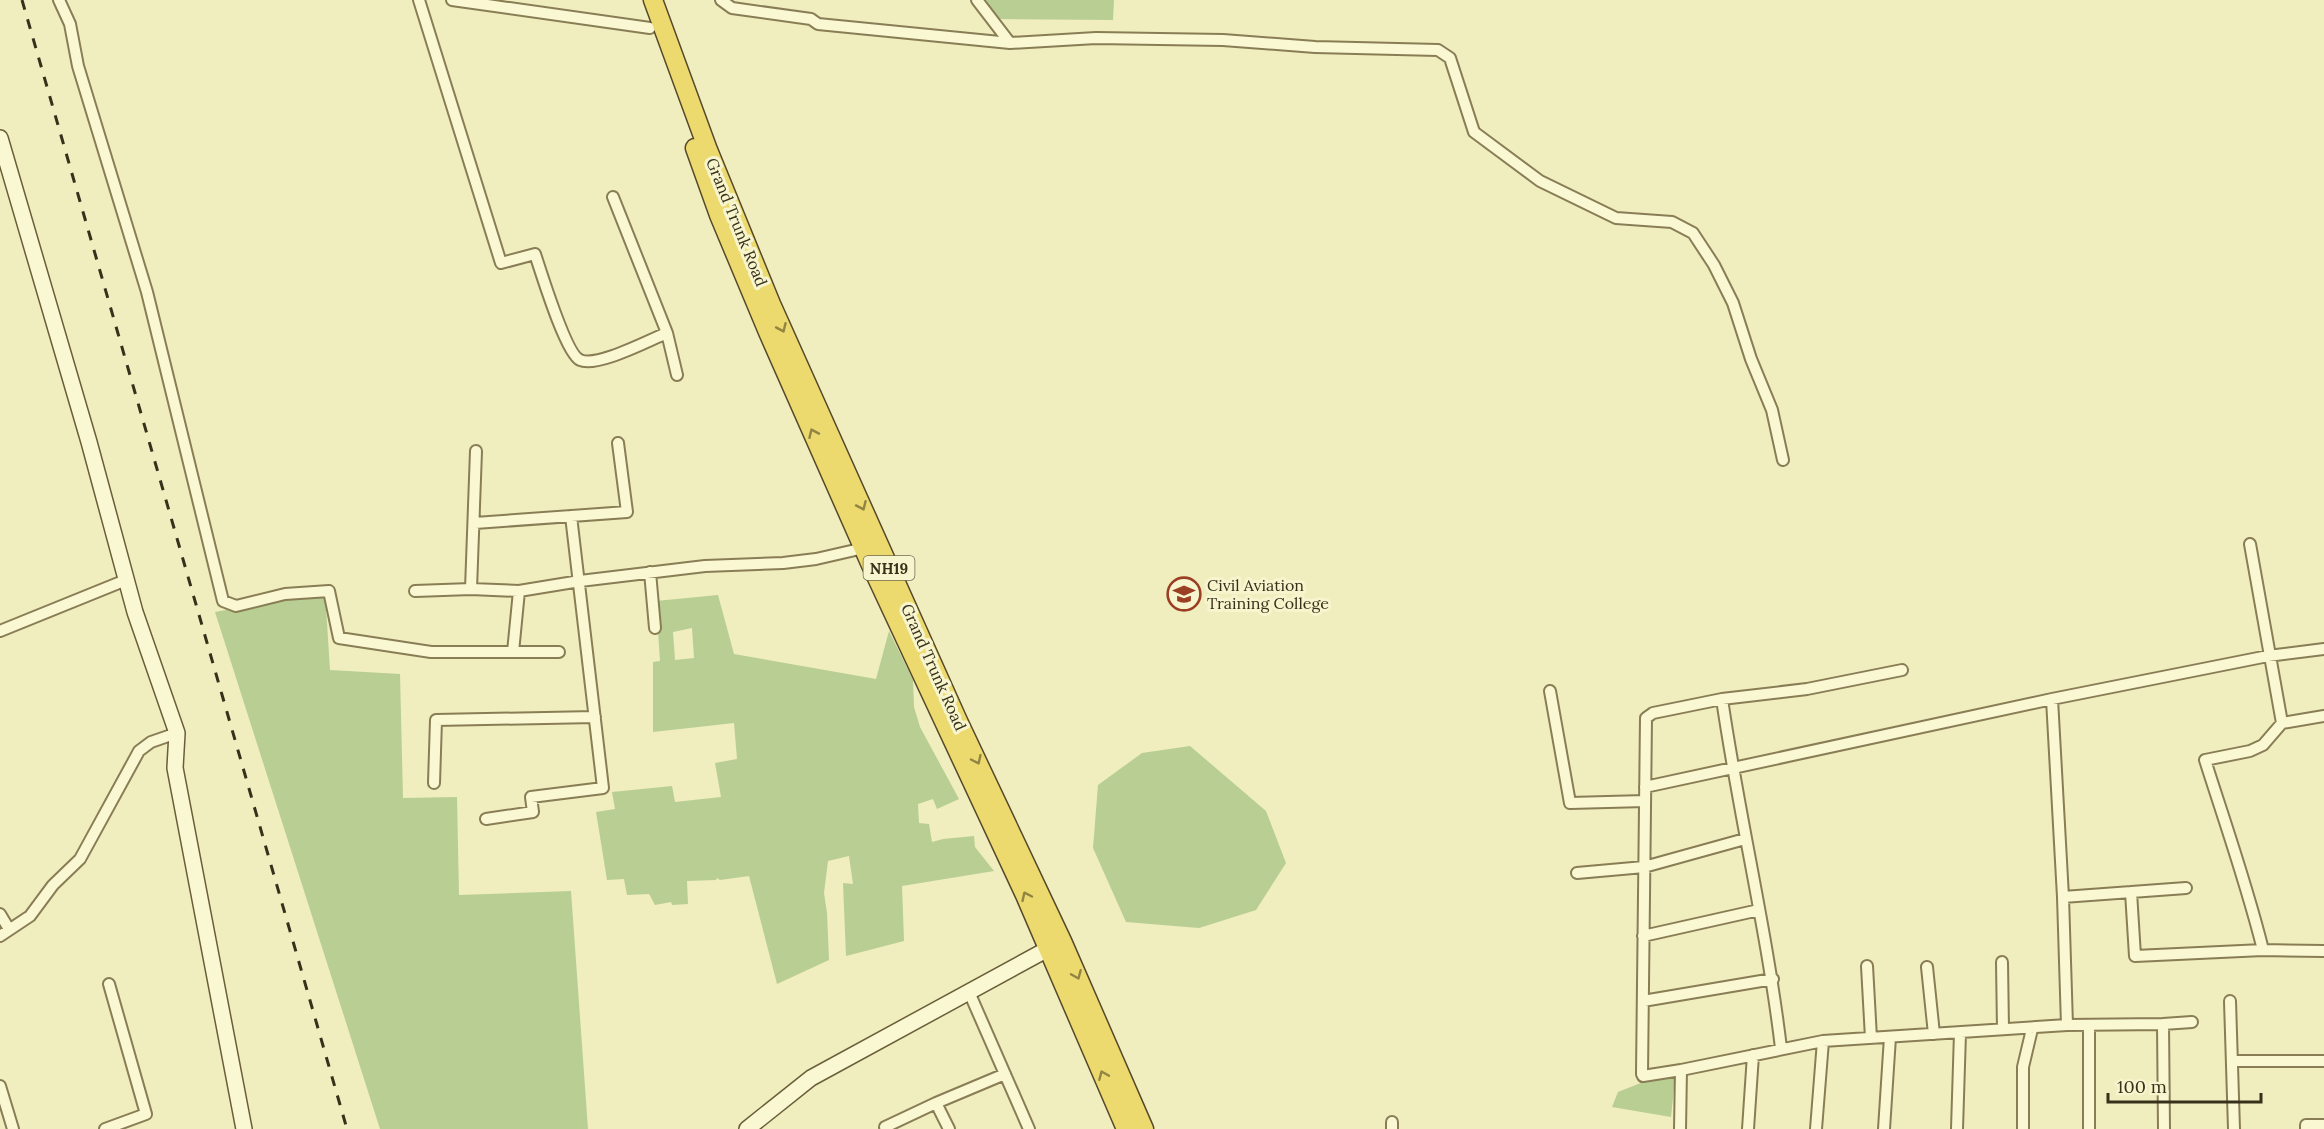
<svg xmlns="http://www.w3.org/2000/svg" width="2324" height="1129" font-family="Lora,serif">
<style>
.green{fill:#b8ce92;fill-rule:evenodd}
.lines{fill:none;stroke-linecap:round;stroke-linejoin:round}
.minor-casing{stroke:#897d56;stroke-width:14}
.secondary-casing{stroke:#6a5e39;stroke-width:18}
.trunk-casing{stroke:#56492b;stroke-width:21}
.minor{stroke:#faf8d2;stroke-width:10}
.secondary{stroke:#faf8d2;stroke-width:15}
.trunk{stroke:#ecda6e;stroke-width:18}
.rail{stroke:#37301b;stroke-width:3;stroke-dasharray:10 10;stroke-linecap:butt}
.oneway{stroke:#928544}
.labels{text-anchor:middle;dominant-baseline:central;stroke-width:6;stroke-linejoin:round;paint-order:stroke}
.shield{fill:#f7f5ce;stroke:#716b51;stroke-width:1.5}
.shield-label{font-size:15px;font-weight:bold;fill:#37301b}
.street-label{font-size:16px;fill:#37301b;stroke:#f7f5ce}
.poi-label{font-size:16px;fill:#37301b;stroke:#f7f5ce;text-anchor:start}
</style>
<rect width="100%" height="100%" fill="#f0edbe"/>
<path class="green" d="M 984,0 L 1114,0 L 1113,20 L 1000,19 Z
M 325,592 L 330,670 L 400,674 L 403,798 L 457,797 L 459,895 L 571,891 L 588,1129 L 380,1129 L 215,612 Z
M 718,595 L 734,654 L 876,679 L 889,631 L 913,680 L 914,707 L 920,727 L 959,799 L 937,809 L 933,799 L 918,804 L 919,823 L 929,824 L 932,842 L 943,839 L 974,836 L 975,847 L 994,871 L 902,886 L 904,941 L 846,956 L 843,883 L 853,884 L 849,856 L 828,861 L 824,893 L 827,913 L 829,960 L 777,984 L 749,876 L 720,880 L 717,878 L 716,880 L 687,881 L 688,904 L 672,905 L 671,902 L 655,905 L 649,894 L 627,895 L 624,879 L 607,880 L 596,812 L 615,809 L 612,792 L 672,786 L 675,802 L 721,797 L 715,763 L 737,759 L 734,723 L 653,732 L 653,662 L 660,661 L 656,601 ZM 692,628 L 694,658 L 675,660 L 673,632 Z
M 1190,746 L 1266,811 L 1286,863 L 1256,910 L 1199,928 L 1126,922 L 1093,848 L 1098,785 L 1142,753 Z
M 1676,1069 L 1671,1117 L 1612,1107 L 1618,1092 Z"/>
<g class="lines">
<g class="minor-casing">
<path id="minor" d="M 59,0 L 70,24 L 78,66 L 147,292 L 223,601 L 236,606 L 285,594 L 329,591 L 339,638 L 431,652 L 559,652
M 419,0 L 501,263 L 535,254 C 541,272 566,354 580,360 C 597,368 649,340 667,333
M 452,0 L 650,28
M 721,0 L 732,8 L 811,19 L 818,24 L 1010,43 L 1096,38 L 1223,40 L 1315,47 L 1438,50 L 1450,58 L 1474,132 L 1540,181 L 1616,218 L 1672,222 L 1693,233 L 1714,265 L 1733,303 L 1751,359 L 1772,410 L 1783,460
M 977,0 L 1010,43
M 613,197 L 667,333 L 677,375
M 475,523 L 627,512 L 618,443
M 2250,544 L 2282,723 L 2324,716
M 650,572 L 655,628
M 471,589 L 476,451
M 415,591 L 471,589 L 519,591 L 580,581 L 705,566 L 783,563 L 816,559 L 864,548
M 0,631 L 126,580
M 513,652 L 519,591
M 1550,691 L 1570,803 L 1645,801
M 1722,699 C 1739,816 1767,931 1781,1048
M 2052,699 L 2063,897 L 2067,1025
M 434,783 L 436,720 L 595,717
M 1645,787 L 2052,699 L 2268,656 L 2324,649
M 486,819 L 533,812 L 531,797 L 603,788 L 571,516
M 1577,873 L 1644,867 L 1745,839
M 2131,892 L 2135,956 L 2263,950 L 2324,951
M 2063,897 L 2186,888
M 0,914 L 9,929
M 0,936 L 30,916 L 53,885 L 80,859 L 139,751 L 151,742 L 177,733
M 1643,936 L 1759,910
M 2263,950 C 2247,885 2225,823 2205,760 L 2250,751 L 2263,745 L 2282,723
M 2002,962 L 2003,1029
M 1867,966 L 1871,1038
M 1927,967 L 1934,1034
M 969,992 L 1029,1129
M 1643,1001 L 1773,979
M 2230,1001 L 2234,1129
M 2163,1024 L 2192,1022
M 2233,1061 L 2324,1061
M 1681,1070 L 1643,1076 L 1642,1074 L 1646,718 L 1653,713 L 1722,699 L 1807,689 L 1902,670
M 0,1086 L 13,1129
M 1392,1122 L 1392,1129
M 105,1129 L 146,1114 L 109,984
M 887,1129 L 885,1127 L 936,1103
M 949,1129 L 936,1103 L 1005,1074
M 1680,1129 L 1681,1070 L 1823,1041 L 2067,1025 L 2163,1024 L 2164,1129
M 1748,1129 L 1753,1055
M 1816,1129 L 1823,1041
M 1884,1129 L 1890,1037
M 1957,1129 L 1960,1033
M 2023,1129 L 2023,1067 L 2032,1029
M 2089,1129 L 2089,1026
M 2306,1129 L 2306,1125 L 2324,1125"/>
</g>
<g class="secondary-casing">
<path id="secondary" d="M 0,138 L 89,442 L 135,612 L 177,733 L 175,768 L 244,1129
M 747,1129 L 811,1078 L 1057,944"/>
</g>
<g class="trunk-casing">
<path id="trunk" d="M 653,0 L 708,150 L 771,304 L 958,721 L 1062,941 L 1144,1129
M 695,148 L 719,215 L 768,332 L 871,565 L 1025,895 L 1126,1129"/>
</g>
<use href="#minor" class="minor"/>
<use href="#secondary" class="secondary"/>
<use href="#trunk" class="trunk"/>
<path class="rail" d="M 22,0 L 347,1129"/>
</g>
<defs><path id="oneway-chevron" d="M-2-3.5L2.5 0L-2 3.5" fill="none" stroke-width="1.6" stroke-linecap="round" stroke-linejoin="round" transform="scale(1.5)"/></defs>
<g class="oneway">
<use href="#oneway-chevron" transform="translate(782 328) rotate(66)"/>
<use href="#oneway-chevron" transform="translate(813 433) rotate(-114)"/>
<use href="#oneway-chevron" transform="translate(862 506) rotate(66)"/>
<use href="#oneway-chevron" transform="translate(977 760) rotate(65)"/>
<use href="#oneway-chevron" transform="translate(1026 896) rotate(-115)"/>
<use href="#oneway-chevron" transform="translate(1077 975) rotate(67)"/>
<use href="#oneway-chevron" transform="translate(1103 1075) rotate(-113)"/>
</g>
<defs>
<g id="university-ring" transform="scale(1.725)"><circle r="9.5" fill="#f7f5ce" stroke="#9a3f23" stroke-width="1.5"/><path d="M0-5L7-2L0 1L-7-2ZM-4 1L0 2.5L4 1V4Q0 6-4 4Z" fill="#9a3f23"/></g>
</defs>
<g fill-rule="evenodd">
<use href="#university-ring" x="1184" y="594"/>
</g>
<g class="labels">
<rect class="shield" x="863.5" y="556" width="51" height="24" rx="4.5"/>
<g class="shield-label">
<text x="889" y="568">NH19</text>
</g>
<g class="street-label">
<text transform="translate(737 222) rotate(68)">Grand Trunk Road</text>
<text transform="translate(934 667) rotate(66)">Grand Trunk Road</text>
</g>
<g class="poi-label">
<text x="1207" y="585">Civil Aviation<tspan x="1207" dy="18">Training College</tspan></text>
</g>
</g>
<path d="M2108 1093v9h153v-9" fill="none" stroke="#37301b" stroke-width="3"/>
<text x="2117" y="1093" font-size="18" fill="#37301b" stroke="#f7f5ce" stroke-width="4.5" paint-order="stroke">100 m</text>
</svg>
